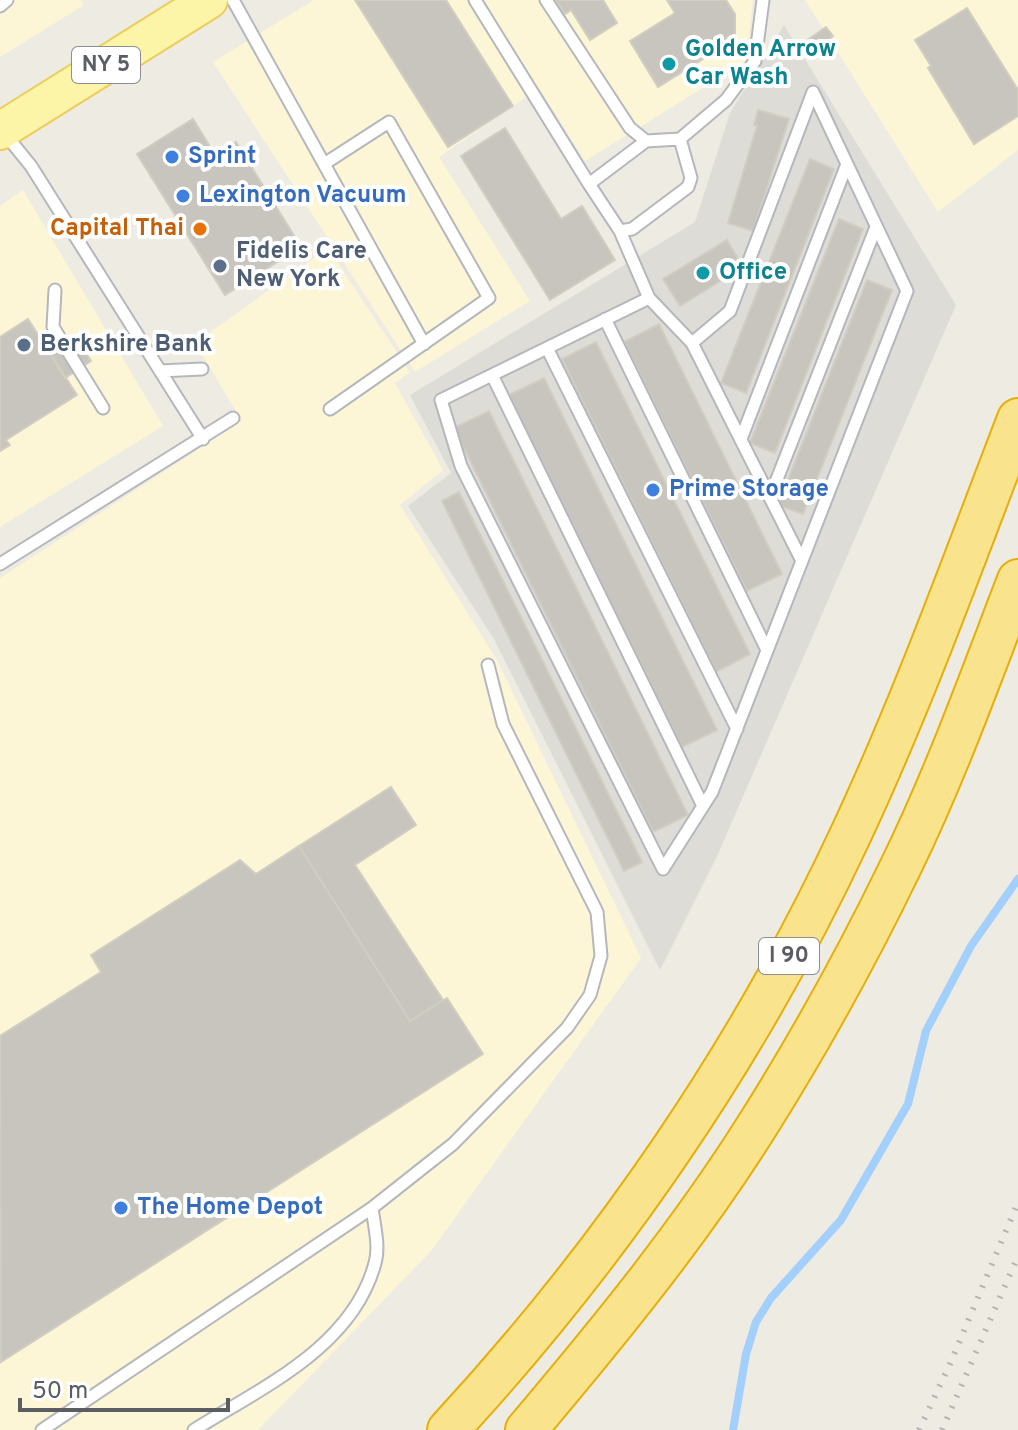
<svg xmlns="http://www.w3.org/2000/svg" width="1018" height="1430" font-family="Overpass,sans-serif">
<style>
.commercial{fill:#fcf6d7}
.industrial{fill:#dedcd6}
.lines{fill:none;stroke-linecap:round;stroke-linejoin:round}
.stream{stroke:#a3cffc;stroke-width:8}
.building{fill:#c8c5bf;stroke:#d1cdc0;stroke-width:2}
.service-casing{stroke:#b4b7bc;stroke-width:15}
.primary-casing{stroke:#eccd5b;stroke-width:40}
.motorway-casing{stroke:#e6af08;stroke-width:44}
.service{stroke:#fff;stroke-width:11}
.primary{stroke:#fcf4a7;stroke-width:36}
.motorway{stroke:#f9e48d;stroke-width:40}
.rail{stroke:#b3b4b4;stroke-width:6;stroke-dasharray:2 10;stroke-linecap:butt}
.culture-dot{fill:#0f9aa8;stroke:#fff;stroke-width:3}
.shop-dot{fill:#3f7fe0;stroke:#fff;stroke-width:3}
.food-dot{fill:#e8710a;stroke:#fff;stroke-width:3}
.service-dot{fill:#5c6f8a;stroke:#fff;stroke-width:3}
.labels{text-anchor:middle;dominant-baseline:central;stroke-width:8;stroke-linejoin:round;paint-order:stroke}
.shield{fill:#fff;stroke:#8c8e91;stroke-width:2}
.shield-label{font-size:22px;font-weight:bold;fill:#5a5d62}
.culture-label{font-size:24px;font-weight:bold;fill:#0d838f;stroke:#fff;text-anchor:start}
.shop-label{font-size:24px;font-weight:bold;fill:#366cbe;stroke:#fff;text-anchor:start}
.food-label{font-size:24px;font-weight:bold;fill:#c56008;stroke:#fff;text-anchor:end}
.service-label{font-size:24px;font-weight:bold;fill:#4e5e75;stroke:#fff;text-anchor:start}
</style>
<rect width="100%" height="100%" fill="#edebe2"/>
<path class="commercial" d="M 0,0 L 81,0 L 84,5 L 0,57 Z
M 314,0 L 753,0 L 746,61 L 585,161 L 539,88 L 439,157 L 530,301 L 415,372 L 213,62 Z
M 805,0 L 1018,0 L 1018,150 L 938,212 Z
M 23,190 L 163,426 L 0,527 L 0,206 Z
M 328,248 L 410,372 L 395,383 L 443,470 L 400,505 L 497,660 L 641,958 L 432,1250 L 258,1430 L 0,1430 L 0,578 L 242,421 L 195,343 Z"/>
<path class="industrial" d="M 784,25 L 956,305 L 719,852 L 660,970 L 494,639 L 408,506 L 451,473 L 410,395 L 695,222 L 730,113 Z"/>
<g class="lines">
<path class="stream" d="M 733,1430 L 746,1354 L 756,1322 L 771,1298 L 841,1220 L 908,1104 L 926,1031 L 971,946 L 1018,879"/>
</g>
<path class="building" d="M 355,0 L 446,0 L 513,106 L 448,147 Z
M 556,0 L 603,0 L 617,23 L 590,40 L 571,10 L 565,14 Z
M 667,0 L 726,0 L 735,14 L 735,39 L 658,87 L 630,41 L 675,13 Z
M 967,8 L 1018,90 L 1018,116 L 974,144 L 928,68 L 931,66 L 915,40 Z
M 826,27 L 833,36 L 816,49 L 809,39 Z
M 758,110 L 789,119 L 753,231 L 728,223 L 757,126 L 754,125 Z
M 193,119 L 215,155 L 236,142 L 301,247 L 225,295 L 137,154 Z
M 505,128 L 561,219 L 582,206 L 615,260 L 550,300 L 461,156 Z
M 810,159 L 834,169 L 746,393 L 721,383 Z
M 839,219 L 863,229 L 775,453 L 750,443 Z
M 727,240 L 743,267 L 680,306 L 663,279 Z
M 867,280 L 892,290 L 803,514 L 778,505 Z
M 28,319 L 77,395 L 6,440 L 10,445 L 0,451 L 0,337 Z
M 659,324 L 782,574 L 747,591 L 624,342 Z
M 77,339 L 91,361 L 65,378 L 51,355 Z
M 596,342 L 750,654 L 716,672 L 562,359 Z
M 544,378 L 717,730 L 682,747 L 509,395 Z
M 489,411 L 688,815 L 653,832 L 454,428 Z
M 459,492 L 642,862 L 624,871 L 442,501 Z
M 391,787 L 416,825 L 355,865 L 443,1000 L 410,1021 L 299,846 Z
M 299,846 L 410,1021 L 447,998 L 483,1054 L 1,1362 L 0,1036 L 101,972 L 91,955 L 240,860 L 256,874 Z"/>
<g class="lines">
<g class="service-casing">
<path id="service" d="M 233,0 L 324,164 L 389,122 L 489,298 L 330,409
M 475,0 L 589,184
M 546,0 L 630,128 L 646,141 L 680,139 L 726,100 L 755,61 L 763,0
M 0,6 L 7,0
M 5,134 L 31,166 L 203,439
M 646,141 L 589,184 L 620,231 L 632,229 L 688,187 L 691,178 L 680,139
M 324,164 L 424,344
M 620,231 L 649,298 L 441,400 L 461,466 L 663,869 L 712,792 L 907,291 L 813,92 L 730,311 L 692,343 L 649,298
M 55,290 L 53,327 L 103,408
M 605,319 L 767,650
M 692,343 L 802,561
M 547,348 L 737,729
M 160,371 L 202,369
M 492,375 L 703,806
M 741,439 L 847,164
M 770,497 L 876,227
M 0,564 L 233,418
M 42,1430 L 372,1208 L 453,1144 L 567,1028 L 590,995 L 601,956 L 597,912 L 503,724 L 488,665
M 194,1430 C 261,1388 353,1347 375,1263 C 380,1247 374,1224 372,1208"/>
</g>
<g class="primary-casing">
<path id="primary" d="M 0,131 L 209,0"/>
</g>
<g class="motorway-casing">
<path id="motorway" d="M 448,1430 C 610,1255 748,1054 849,838 C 913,702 964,559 1018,419
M 526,1430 C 608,1333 689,1234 757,1126 C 810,1042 858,955 901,866 C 946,774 981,676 1018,580"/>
</g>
<use href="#service" class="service"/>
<use href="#primary" class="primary"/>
<use href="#motorway" class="motorway"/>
<path class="rail" d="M 919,1430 L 950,1364 L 1018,1202
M 942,1430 L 1018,1256"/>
</g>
<g class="culture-dot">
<circle cx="669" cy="64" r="8"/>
<circle cx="703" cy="273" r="8"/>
</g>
<g class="shop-dot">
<circle cx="172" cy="157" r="8"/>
<circle cx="183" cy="196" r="8"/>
<circle cx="653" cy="490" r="8"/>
<circle cx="121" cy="1208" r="8"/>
</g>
<circle class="food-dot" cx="200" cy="229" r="8"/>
<g class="service-dot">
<circle cx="220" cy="266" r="8"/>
<circle cx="24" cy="345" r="8"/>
</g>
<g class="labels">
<g class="shield">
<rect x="72" y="47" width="68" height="36" rx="6"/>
<rect x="759" y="938" width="60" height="36" rx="6"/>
</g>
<g class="shield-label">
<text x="106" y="65">NY 5</text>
<text x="789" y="956">I 90</text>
</g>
<g class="culture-label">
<text x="685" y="50">Golden Arrow<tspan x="685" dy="28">Car Wash</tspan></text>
<text x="719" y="273">Office</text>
</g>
<g class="shop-label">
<text x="188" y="157">Sprint</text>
<text x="199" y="196">Lexington Vacuum</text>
<text x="669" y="490">Prime Storage</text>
<text x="137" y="1208">The Home Depot</text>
</g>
<g class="food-label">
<text x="184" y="229">Capital Thai</text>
</g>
<g class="service-label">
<text x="236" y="252">Fidelis Care<tspan x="236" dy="28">New York</tspan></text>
<text x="40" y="345">Berkshire Bank</text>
</g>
</g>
<path d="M20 1398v12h208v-12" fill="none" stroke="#5a5d62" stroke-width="4"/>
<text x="32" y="1398" font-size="24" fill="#5a5d62" stroke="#ffffff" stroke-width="6" paint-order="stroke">50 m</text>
</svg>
